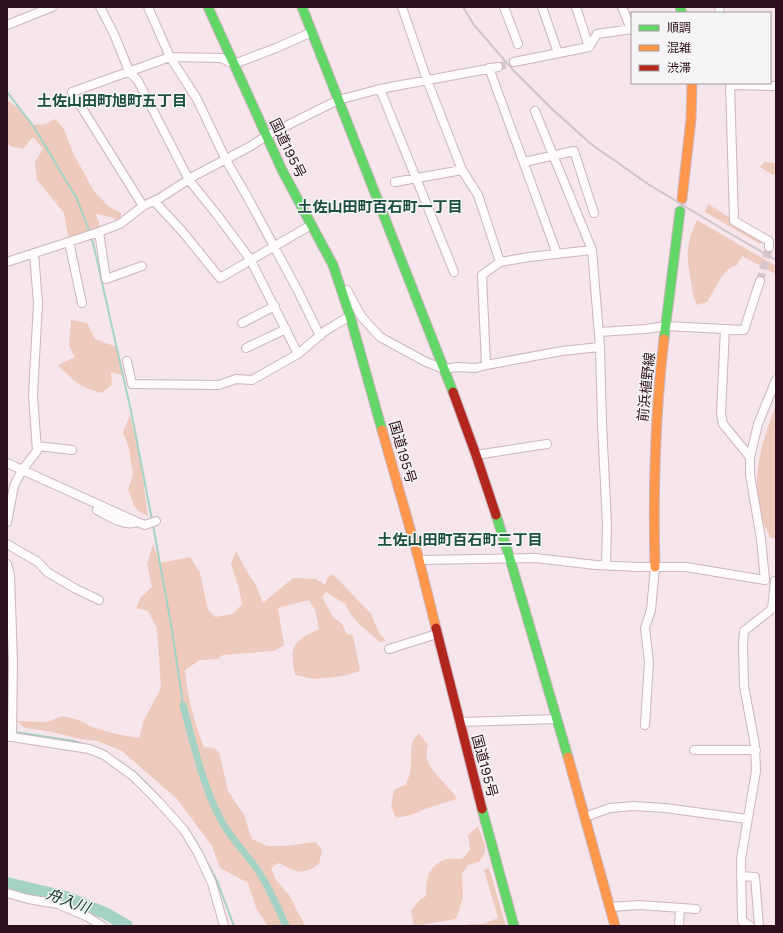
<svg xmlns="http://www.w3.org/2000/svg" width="783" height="933" font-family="'Work Sans','Noto Sans JP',sans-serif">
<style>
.green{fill:#eecabc}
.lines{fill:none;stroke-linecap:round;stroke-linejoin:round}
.stream{stroke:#a4d3c5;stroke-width:2}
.canal{stroke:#a4d3c5;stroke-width:7}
.river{stroke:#a4d3c5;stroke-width:12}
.street-tunnel{stroke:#d9c5cd;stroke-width:8;stroke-dasharray:8 4;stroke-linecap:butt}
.street-casing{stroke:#ccb5be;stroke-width:10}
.fast-casing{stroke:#ccb5be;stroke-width:11}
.slow-casing{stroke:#ccb5be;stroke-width:11}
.jam-casing{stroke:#ccb5be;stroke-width:11}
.street{stroke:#fefbfc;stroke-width:8}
.fast{stroke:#63d668;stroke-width:9}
.slow{stroke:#ff974d;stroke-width:9}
.jam{stroke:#b3261e;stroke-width:9}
.rail{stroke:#ccc6c9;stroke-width:2}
.labels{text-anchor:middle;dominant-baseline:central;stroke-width:3;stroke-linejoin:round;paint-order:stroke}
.street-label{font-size:14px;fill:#2d101e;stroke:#f5f5f5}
.neighbourhood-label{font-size:15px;font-weight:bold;fill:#1d5042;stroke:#f5f5f5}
.water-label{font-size:15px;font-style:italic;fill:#0e3228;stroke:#f5f5f5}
</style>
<rect width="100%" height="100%" fill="#f7e5ec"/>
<path class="green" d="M 7,100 L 18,108 L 33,125 L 45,124 L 55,119 L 64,129 L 73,153 L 94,191 L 108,206 L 121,213 L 120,222 L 111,217 L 95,214 L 99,222 L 99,234 L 82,238 L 68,236 L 64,213 L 37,180 L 35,162 L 43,149 L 33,137 L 23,149 L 10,146 L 7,142 Z
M 764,162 L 776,163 L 776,174 L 773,175 L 760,167 Z
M 708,204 L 764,239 L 760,244 L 705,212 Z
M 697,220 L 776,266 L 776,274 L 742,256 L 737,265 L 730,268 L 722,276 L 707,302 L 697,305 C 693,297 692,290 691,281 C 686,255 686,245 697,220 Z
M 71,320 L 87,323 L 95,339 L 117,347 L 124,376 L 111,372 L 112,384 L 102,393 C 81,388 73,381 58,365 L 75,357 L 69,346 Z
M 776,406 L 776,539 L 770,537 C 767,530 762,522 760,514 C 751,478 762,439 776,406 Z
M 130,415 L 141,465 L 148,516 L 140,512 L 134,506 L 128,489 L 133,475 L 129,448 L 123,432 Z
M 153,544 L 160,563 L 190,557 L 200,573 L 208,610 L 215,617 L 233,614 L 242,604 L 239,588 L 231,564 L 236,551 L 246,570 L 256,585 L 263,603 L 293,578 L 316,579 L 325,585 L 327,578 L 333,574 L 371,614 L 379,633 L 386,641 L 380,642 L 360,625 L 352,616 L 345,604 L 326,592 L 322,597 L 333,617 L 342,624 L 347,634 L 353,635 L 360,671 L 343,676 L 314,679 L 295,675 C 289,646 293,641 319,629 L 315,610 L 309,600 L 278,608 L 284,645 L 274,651 L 223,655 L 218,659 L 200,660 L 185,670 C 187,696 194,722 204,747 L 214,748 L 219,752 L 228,791 L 244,815 L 252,839 L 267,846 L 285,846 L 316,842 L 322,850 L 319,864 C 302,876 296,872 279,863 L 271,868 L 276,880 L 289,895 L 305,926 L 268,926 L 257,910 L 248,883 L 220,868 L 212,846 L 177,799 L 122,751 L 97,741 L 81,739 L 47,731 L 25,728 L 17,721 L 47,722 L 62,716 L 76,719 L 92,727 L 116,734 L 139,738 L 144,720 L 161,688 L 157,628 L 148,611 L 136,608 L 141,597 L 152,587 L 147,564 Z
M 419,733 L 428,745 C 427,749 426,754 427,758 C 429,772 450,786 457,799 L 425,809 L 411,815 L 396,818 L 391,806 L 394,790 L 406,784 C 407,780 410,776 410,772 C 414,757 406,745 419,733 Z
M 478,826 L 485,845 L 485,853 L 479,862 L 468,865 L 462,874 L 463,898 L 456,919 L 414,926 L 411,910 L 421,899 L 426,896 C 426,881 427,868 443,860 C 448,858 457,859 462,859 L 470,850 L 468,835 Z
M 489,868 L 506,926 L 467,926 L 470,924 L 483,924 L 498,918 L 484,870 Z"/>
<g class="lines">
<path class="stream" d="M 7,92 L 34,127 L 77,199 L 90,233
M 91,237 L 94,247 L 131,411 L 152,520
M 153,525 L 172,630 L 183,705
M 15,732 L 74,741 L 85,745
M 114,758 L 136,773 L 155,792
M 194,838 L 217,881 L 234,926"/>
<path class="canal" d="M 183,705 C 193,742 203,787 221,820 C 231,839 247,854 259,872 C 270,889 278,908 286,926"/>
<path class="river" d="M 7,883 L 66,897 L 107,914 L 127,926"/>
<path class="street-tunnel" d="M 498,67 L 514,62
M 760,281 L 769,247"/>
<g class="street-casing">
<path id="street" d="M 100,7 L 114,34 L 129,71 L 138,81 L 189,180 L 218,216 L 250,259 L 298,354
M 148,7 L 170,57 L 197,99 L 226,160 L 248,198 L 298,291 L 320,336
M 402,7 L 427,80 L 462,170 L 478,195 L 500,262
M 504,7 L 518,44
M 542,7 L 558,53
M 576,7 L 589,47
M 622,7 L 631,29
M 719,7 L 720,13
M 7,25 L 52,7
M 514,62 L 589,47 L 597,34 L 632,29
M 489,68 L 557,254
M 730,83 L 734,221 L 769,241 L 769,247
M 730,85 L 776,86
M 380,89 L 454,272
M 535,111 L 592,250 L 600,347 L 602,423 L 607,525 L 606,565
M 524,162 L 574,151 L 594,213
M 395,182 L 462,170
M 154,201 L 182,231 L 220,278 L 311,225
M 143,206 L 72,92 L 170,57 L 221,58 L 234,64 L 276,48 L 312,32
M 99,232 L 106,279 L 142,266
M 69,242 L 82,303
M 7,262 L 96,233 L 120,224 L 143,206 L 160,198 L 194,176 L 251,146 L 266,136 L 338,100 L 380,89 L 498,67
M 347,290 L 361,316 L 380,337 L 426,362 L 444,369 L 457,367 L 476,368 L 486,365 L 562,351 L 600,347
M 242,323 L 275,306
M 725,329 L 721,413 L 723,424 L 750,457
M 599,332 L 646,329 L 666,326 L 744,330 L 760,281
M 246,348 L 286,329
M 127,361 L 132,384 L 219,385 L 236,379 L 252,380 L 298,354 L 325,331 L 350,316
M 486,365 L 482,275 L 500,262 L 529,257 L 592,250
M 37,446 L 72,450
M 476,455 L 547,444
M 7,463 L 137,522 L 145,525 L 156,521
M 97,510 C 107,515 123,526 134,523
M 7,522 L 14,486 L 22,470 L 37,451 L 33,395 L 38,303 L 34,253
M 7,544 L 38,562 L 47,572 L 76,589 L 99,600
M 419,560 L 535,558 L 596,565 L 639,567 L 686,567 L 765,580 L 761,539 L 750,475 L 750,457 L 758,424 L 776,380
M 7,564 L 10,575 L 13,662 L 12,737 L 7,737
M 389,649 L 437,634
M 459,722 L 557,719
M 645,725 L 649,662 L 645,628 L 651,610 L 655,567
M 12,737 L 89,749 L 104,755 L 133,776 L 159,802 L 184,830 L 198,853 L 212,883 L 224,926
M 694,750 L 756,750
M 585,817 L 610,808 L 633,806 L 665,808 L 747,819
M 741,876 L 755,877 L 759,926
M 7,893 L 28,899 L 58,904 L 88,917 L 102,926
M 610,907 L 639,905 L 696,909
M 679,926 L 680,908
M 750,926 L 742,921 L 741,859 L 756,771 L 755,745 L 744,686 L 743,646 L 744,631 L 772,609 L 775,581"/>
</g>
<g class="fast-casing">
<path id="fast" d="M 208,7 L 282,170 L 333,265 L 350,316 L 382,430
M 302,7 L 453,392
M 680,7 L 682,13
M 664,339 L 680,211
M 496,515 L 510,559 L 568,757
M 482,809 L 514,926"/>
</g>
<g class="slow-casing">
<path id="slow" d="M 682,199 L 691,119 L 692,83
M 382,430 L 419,560 L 436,628
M 655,567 C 653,490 655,415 664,339
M 568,757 L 615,926"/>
</g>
<g class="jam-casing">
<path id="jam" d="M 453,392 L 476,455 L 496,515
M 436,628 L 482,809"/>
</g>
<use href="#street" class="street"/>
<use href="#fast" class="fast"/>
<use href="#slow" class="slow"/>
<use href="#jam" class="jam"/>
<path class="rail" d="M 463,7 L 474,25 L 514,71 L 551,108 L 591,144 L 648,184 L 724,230 L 776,260"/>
</g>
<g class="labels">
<g class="street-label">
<text transform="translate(288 148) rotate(64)">国道195号</text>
<text transform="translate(646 387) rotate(-84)">前浜植野線</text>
<text transform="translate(403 452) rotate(74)">国道195号</text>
<text transform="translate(485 766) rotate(75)">国道195号</text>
</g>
<g class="neighbourhood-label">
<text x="112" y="101">土佐山田町旭町五丁目</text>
<text x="380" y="207">土佐山田町百石町一丁目</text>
<text x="460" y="540">土佐山田町百石町二丁目</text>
</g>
<g class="water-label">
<text transform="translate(68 901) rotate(20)">舟入川</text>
</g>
</g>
<rect width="783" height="933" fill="none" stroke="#2d101e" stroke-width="16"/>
<rect x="631" y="12" width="140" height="72" fill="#f5f5f5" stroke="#a5999f"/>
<rect x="639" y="25" width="20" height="6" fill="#63d668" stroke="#a5999f"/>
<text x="667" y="32" font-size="12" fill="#2d101e">順調</text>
<rect x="639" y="45" width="20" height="6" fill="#ff974d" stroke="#a5999f"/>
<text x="667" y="52" font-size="12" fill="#2d101e">混雑</text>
<rect x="639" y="65" width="20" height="6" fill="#b3261e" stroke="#a5999f"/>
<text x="667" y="72" font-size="12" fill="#2d101e">渋滞</text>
</svg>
